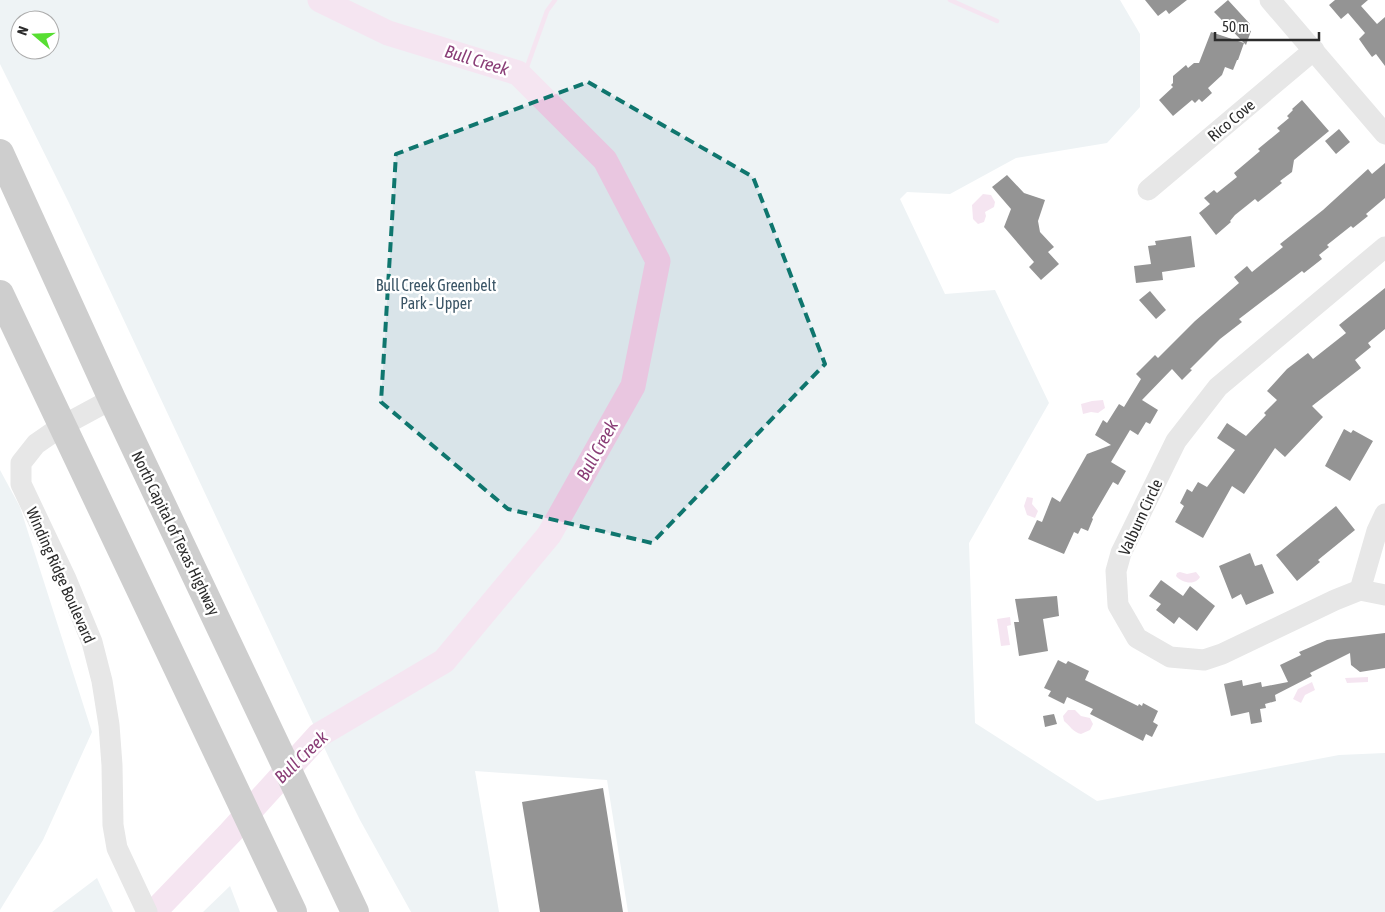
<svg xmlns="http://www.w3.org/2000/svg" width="1385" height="912" font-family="'Asap Condensed',sans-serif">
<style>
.green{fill:#d9e4e9;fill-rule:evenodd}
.water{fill:#e9c6e0}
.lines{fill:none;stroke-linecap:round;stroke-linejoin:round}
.stream{stroke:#e9c6e0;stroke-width:4.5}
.river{stroke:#e9c6e0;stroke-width:25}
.building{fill:#131313}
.minor{stroke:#c9c9c9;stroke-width:21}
.highway{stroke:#939393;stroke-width:28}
.marked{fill:none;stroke:#0f766e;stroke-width:4;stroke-dasharray:10 6;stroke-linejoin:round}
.labels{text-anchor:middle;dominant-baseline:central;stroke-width:5;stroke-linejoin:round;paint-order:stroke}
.street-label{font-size:16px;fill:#2c2c2c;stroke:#fff}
.park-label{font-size:16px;fill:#3b5566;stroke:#fff}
.water-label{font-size:18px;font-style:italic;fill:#8a3e77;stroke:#fff}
</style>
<rect width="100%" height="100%" fill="#fff"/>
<path class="green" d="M 0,0 L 1120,0 L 1140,34 L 1140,107 L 1107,143 L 1016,158 L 950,194 L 907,192 L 900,199 L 945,294 L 995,290 L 1049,403 L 969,543 L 975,723 L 1097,801 L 1339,755 L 1385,753 L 1385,912 L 628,912 L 607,780 L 475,771 L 499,912 L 411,912 L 360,820 L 330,760 L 69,203 L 0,64 ZM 20,20 L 50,20 L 50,50 L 20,50 Z
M 0,470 L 20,507 L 92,732 L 43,840 L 0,910 Z
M 97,878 L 113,912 L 52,912 Z
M 230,886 L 240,912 L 203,912 Z"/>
<path class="water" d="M 983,194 L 991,195 L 995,202 L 994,207 L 985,212 L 986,216 L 984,222 L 978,224 L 973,219 L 972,205 Z
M 1103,400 L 1105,408 L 1098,413 L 1091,412 L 1083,414 L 1081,404 L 1092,401 Z
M 1027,497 L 1033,498 L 1032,504 L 1038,511 L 1035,518 L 1027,515 L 1024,506 Z
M 1180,572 L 1187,574 L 1196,572 L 1200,577 C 1195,586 1182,583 1176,576 L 1177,573 Z
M 1010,617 L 1011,625 L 1007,626 L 1010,645 L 1001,646 L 997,619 Z
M 1368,677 L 1368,682 L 1347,683 L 1345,678 Z
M 1312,682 L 1315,690 L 1305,695 L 1301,703 L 1293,699 L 1298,689 Z
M 1068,710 L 1075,710 L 1081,716 L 1090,718 L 1093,724 L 1090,730 L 1081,734 C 1074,733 1069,725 1064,721 L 1063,716 Z"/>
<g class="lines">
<path class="stream" d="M 950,0 L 997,21
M 523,78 L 547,11 L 555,0"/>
<path class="river" d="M 154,912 L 230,833 L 319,735 L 444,661 L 549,535 L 633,386 L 658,261 L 605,160 L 518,73 L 388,33 L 320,0"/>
</g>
<path class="building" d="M 1145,0 L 1187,0 L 1169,14 L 1166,10 L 1158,16 Z
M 1228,0 L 1250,24 L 1248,30 L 1251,31 L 1246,45 L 1214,12 Z
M 1335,0 L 1368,0 L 1361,6 L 1377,24 L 1385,17 L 1385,66 L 1376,54 L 1372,57 L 1366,49 L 1359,39 L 1365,33 L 1348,13 L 1341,19 L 1329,5 Z
M 1211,32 L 1244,43 L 1238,60 L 1237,60 L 1233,70 L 1225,67 L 1222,75 L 1208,88 L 1212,93 L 1202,102 L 1199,99 L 1195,103 L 1192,100 L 1173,116 L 1159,100 L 1173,87 L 1171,85 L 1173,83 L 1173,76 L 1186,65 L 1188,68 L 1194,63 L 1199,63 Z
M 1302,100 L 1329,131 L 1294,160 L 1292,172 L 1280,181 L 1282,183 L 1258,202 L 1255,199 L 1235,215 L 1230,221 L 1231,222 L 1216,235 L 1199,213 L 1210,204 L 1204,198 L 1214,190 L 1217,193 L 1237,177 L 1234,173 L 1260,151 L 1258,149 L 1280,131 L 1277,128 L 1289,118 L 1287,116 L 1293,110 L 1292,109 Z
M 1339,129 L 1350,142 L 1336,154 L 1325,141 Z
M 1385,163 L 1385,198 L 1366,214 L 1368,216 L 1353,228 L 1351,226 L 1327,245 L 1329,247 L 1319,255 L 1322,259 L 1304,273 L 1302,271 L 1239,319 L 1242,322 L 1220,339 L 1190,369 L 1192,370 L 1182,380 L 1172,369 L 1142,400 L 1158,410 L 1150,424 L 1146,422 L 1138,435 L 1130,430 L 1111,462 L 1126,471 L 1118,485 L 1113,482 L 1092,518 L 1093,519 L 1088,531 L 1081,528 L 1078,534 L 1074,532 L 1064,554 L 1028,539 L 1037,520 L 1042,522 L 1052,497 L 1060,502 L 1087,454 L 1111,445 L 1095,435 L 1103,420 L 1107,423 L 1119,404 L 1124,407 L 1141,379 L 1136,374 L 1155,355 L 1158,358 L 1195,321 L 1239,283 L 1234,277 L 1247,266 L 1252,272 L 1283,247 L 1280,244 L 1323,210 L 1368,169 L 1372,174 Z
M 1007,175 L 1024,193 L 1045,200 L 1038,221 L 1040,232 L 1054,247 L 1048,252 L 1059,264 L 1041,280 L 1029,267 L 1034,262 L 1004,227 L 1011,209 L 992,187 Z
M 1191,236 L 1195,267 L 1162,272 L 1163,280 L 1136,283 L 1134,266 L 1151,264 L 1148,246 L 1156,245 L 1155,241 Z
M 1385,288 L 1385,329 L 1368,343 L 1371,347 L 1355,360 L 1361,368 L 1312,406 L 1323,417 L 1285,457 L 1275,448 L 1244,494 L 1232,486 L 1203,538 L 1175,522 L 1184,506 L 1180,503 L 1187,489 L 1192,492 L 1198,482 L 1207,487 L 1235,450 L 1217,438 L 1227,423 L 1246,436 L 1266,415 L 1264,413 L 1277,400 L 1267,391 L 1287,369 L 1308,353 L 1313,359 L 1346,333 L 1339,325 Z
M 1150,291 L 1166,310 L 1156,319 L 1139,300 Z
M 1344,429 L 1351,433 L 1353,430 L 1373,441 L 1350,481 L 1325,466 Z
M 1336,506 L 1355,530 L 1318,560 L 1320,562 L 1297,581 L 1276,555 Z
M 1250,553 L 1255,566 L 1262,564 L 1274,593 L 1246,605 L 1241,594 L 1232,599 L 1219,566 Z
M 1161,580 L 1183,596 L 1190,586 L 1215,606 L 1197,631 L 1179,617 L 1174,624 L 1156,610 L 1161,604 L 1149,596 Z
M 1057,596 L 1059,616 L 1043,619 L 1048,651 L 1019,656 L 1014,622 L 1019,622 L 1015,599 Z
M 1385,633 L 1385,668 L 1360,672 L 1351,665 L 1350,653 L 1310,673 L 1312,676 L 1275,695 L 1276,701 L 1265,704 L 1266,708 L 1260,709 L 1262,722 L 1251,724 L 1249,712 L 1231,716 L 1224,684 L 1242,680 L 1243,686 L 1261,682 L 1262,687 L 1288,682 L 1280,665 L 1301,655 L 1299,652 L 1327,640 Z
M 1058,660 L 1066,664 L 1068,661 L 1089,671 L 1085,680 L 1138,706 L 1139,704 L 1142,706 L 1143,703 L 1158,711 L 1153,722 L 1158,725 L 1152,737 L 1146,734 L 1143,741 L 1090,714 L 1093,709 L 1067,697 L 1064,704 L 1048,696 L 1051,691 L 1044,688 Z
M 1054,714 L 1057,724 L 1045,727 L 1043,716 Z
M 603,788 L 623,912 L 540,912 L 522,802 Z"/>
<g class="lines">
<path class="minor" d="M 1270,0 L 1385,134
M 1148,190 L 1314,50
M 1385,247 L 1218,387 L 1176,441 L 1121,553 L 1116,571 L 1118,605 L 1137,638 L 1170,657 L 1204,660 L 1222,654 L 1335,600 L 1360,590 L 1385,595
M 112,399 L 62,426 L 36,444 L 21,463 L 21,484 L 66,579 L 92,642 L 102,681 L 109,725 L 112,765 L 113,825 L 117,848 L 147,912
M 1360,590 L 1377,531 L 1385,514"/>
<path class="highway" d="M 0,153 L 112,399 L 355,912
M 0,294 L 293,912"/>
</g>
<path d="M0 0H1385V912H0ZM 588,82 L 753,177 L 825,364 L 652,543 L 508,509 L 381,402 L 396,154 Z" fill="#fff" fill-opacity=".55" fill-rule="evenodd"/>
<path class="marked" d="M 588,82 L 753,177 L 825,364 L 652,543 L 508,509 L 381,402 L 396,154 Z"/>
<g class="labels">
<g class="street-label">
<text transform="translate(1231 120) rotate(-40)">Rico Cove</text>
<text transform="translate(1140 517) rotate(-65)">Valburn Circle</text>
<text transform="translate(176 533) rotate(64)">North Capital of Texas Highway</text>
<text transform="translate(61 575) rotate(66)">Winding Ridge Boulevard</text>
</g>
<g class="park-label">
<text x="436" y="285">Bull Creek Greenbelt<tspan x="436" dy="18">Park - Upper</tspan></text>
</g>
<g class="water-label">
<text transform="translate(477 60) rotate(17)">Bull Creek</text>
<text transform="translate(597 450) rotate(-61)">Bull Creek</text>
<text transform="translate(301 757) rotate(-44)">Bull Creek</text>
</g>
</g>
<g transform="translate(35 35) rotate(289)"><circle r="24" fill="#ffffff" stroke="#ababab"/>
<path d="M0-4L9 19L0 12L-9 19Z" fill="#57de32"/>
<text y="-8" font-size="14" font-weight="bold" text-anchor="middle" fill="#2c2c2c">N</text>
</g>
<path d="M1215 32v8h104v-8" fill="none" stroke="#2c2c2c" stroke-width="2.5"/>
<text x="1222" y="32" font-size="15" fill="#2c2c2c" stroke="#ffffff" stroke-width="4" paint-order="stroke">50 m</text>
</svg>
